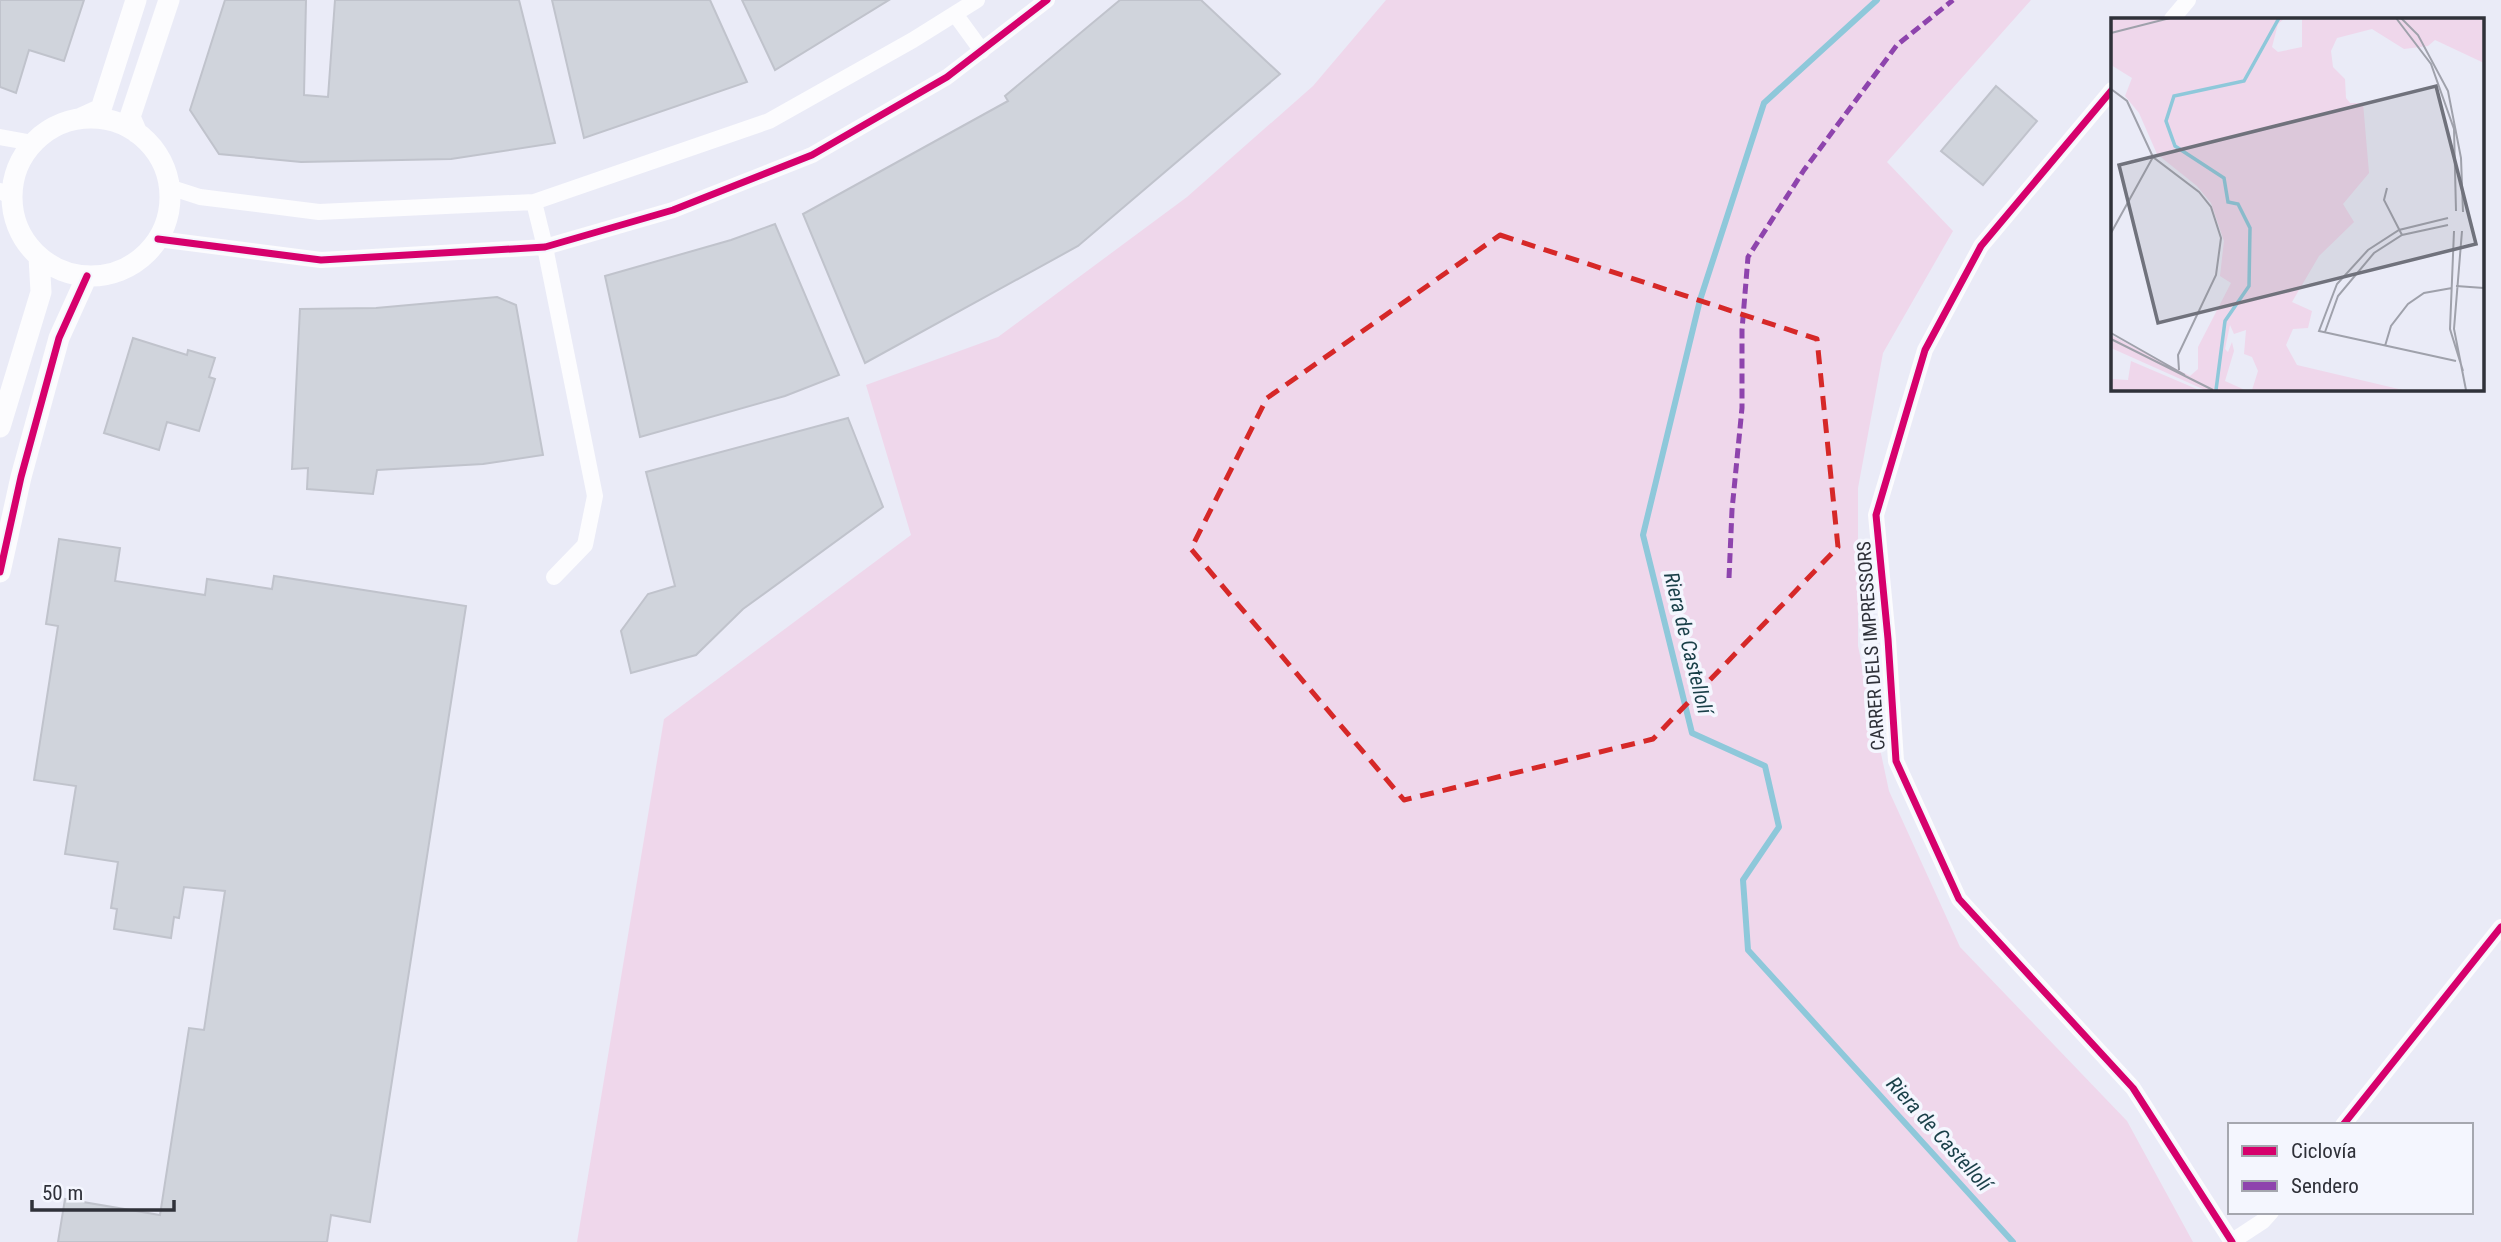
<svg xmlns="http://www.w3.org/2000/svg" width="2501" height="1242" font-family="'Roboto Condensed',sans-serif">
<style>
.green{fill:#efd7eb}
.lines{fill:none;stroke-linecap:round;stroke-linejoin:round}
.stream{stroke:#8ec8da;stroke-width:6}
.building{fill:#d0d4dc;stroke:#c0c3cc;stroke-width:2}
.minor{stroke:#fcfcfe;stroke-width:16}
.tertiary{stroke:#fcfcfe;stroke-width:21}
.quiet{stroke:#8e44ad;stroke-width:5;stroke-dasharray:10 5;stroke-linecap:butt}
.cycleway-casing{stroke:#f4f6fe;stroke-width:11}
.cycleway{stroke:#d6006c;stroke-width:7}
.marked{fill:none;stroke:#d62828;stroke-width:5;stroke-dasharray:14 9;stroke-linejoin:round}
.labels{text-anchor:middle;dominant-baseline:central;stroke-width:7;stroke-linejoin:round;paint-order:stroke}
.street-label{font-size:19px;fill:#2f3139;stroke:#f4f6fe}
.water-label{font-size:21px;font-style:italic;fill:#193f48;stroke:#f4f6fe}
.inset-river{fill:none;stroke:#8ec8da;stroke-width:3.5}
.inset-road{fill:none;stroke:#9fa1ab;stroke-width:2}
.view{fill:#70727c;fill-opacity:0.15;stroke:#70727c;stroke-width:3.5}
.inset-edge{fill:none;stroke:#2f3139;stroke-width:3.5}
</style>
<rect width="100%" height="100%" fill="#eaebf7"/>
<path class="green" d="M 1386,0 L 2031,0 L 1887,162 L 1953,231 L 1883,353 L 1858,488 L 1858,646 L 1889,791 L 1960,947 L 2127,1121 L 2193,1242 L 577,1242 L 664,719 L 911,535 L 866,385 L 998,337 L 1187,197 L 1313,86 Z"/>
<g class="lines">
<path class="stream" d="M 1877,0 L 1764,103 L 1700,300 L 1643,535 L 1692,733 L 1765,766 L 1779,827 L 1743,880 L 1748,950 L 2013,1242"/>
</g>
<path class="building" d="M 0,0 L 84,0 L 64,61 L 29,50 L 16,93 L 0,87 Z
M 225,0 L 306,0 L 304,95 L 328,97 L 335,0 L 519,0 L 555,143 L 451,159 L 301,162 L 219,154 L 190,110 Z
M 552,0 L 710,0 L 747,82 L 584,138 Z
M 742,0 L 889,0 L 775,70 Z
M 1120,0 L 1201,0 L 1280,74 L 1078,246 L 865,363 L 803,214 L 1008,101 L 1005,96 Z
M 1996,86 L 2037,121 L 1983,185 L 1941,151 Z
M 775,224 L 839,375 L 785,396 L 640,437 L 605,276 L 731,240 Z
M 497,297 L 516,305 L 543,455 L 483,464 L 377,470 L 373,494 L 307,489 L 308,468 L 292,469 L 300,309 L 376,308 Z
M 133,338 L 187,355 L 188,350 L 215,358 L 209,377 L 215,379 L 199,431 L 167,422 L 159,450 L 104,433 Z
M 848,418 L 883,507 L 743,609 L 696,655 L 631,673 L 621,631 L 648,594 L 675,586 L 646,472 Z
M 59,539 L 120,548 L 115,581 L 205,595 L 207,579 L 272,589 L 274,576 L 466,606 L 370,1222 L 331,1215 L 327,1242 L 58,1242 L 65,1199 L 160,1215 L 189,1028 L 204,1030 L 225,891 L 184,887 L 179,918 L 174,917 L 171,938 L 114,929 L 117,909 L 111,908 L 118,862 L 65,854 L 76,786 L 34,780 L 58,626 L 46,624 Z"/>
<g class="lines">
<path class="minor" d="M 955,14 L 982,51
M 2172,19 L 2188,0
M 2112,90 L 1981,246 L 1925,350 L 1876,515 L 1888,639 L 1896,761 L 1959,899 L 2133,1088 L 2232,1242
M 0,137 L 33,143
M 169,187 L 200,197 L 319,212 L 534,202 L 769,121 L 913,40 L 977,0
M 0,191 L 12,197
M 534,202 L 545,247 L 595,496 L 585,545 L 554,577
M 158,239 L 321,260 L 545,247 L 673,210 L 812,155 L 947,77 L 1047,0
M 2343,1125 L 2501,927
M 2231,1242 L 2263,1221 L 2271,1212"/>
<path class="tertiary" d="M12 197a79 79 0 1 1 158 0a79 79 0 1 1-158 0Z
M 79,119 L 101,109 L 136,0
M 137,133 L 130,117 L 169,0
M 0,427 L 41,292 L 39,257
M 0,572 L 21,477 L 59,338 L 87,276"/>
<path class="quiet" d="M 1729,578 L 1732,510 L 1742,408 L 1742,330 L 1748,257 L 1804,170 L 1897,45 L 1953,0"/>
<g class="cycleway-casing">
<path id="cycleway" d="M 2112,90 L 1981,246 L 1925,350 L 1876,515 L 1888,639 L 1896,761 L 1959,899 L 2133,1088 L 2232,1242
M 158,239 L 321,260 L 545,247 L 673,210 L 812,155 L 947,77 L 1047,0
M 0,572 L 21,477 L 59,338 L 87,276
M 2343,1125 L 2501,927"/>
</g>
<use href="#cycleway" class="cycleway"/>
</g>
<path class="marked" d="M 1500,235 L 1817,339 L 1838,547 L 1653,739 L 1404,800 L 1191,549 L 1267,398 Z"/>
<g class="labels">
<g class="street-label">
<text transform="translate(1871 646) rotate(-94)">CARRER DELS IMPRESSORS</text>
</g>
<g class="water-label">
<text transform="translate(1688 643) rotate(76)">Riera de Castellolí</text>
<text transform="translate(1939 1134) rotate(48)">Riera de Castellolí</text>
</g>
</g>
<g transform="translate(2111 18)">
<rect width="373" height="373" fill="#eaebf7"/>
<path d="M 0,0 L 174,0 L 167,6 L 161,29 L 167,34 L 191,29 L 191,0 L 373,0 L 373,45 L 324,22 L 317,28 L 293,31 L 261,11 L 226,20 L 220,33 L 222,49 L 234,61 L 235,80 L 239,85 L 252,85 L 258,155 L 232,186 L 243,204 L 208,238 L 181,284 L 201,293 L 197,310 L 182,311 L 175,327 L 186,347 L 292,372 L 141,372 L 147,353 L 141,339 L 133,336 L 135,312 L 123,316 L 119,307 L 114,331 L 117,334 L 121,324 L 123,333 L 114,363 L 134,372 L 94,372 L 0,330 L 0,317 L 79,358 L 87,351 L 87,329 L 120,265 L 109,258 L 113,223 L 100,185 L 86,168 L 46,136 L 28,95 L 14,78 L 21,60 L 0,47 ZM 20,343 L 88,372 L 0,372 L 0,361 L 17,362 Z" fill="#efd7eb"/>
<path class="inset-river" d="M 105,372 L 114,303 L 138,268 L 139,210 L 127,186 L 117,184 L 113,160 L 64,128 L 55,103 L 63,78 L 133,63 L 168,0"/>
<path class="inset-road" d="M 285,0 L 320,46 L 343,111 L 345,193M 290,0 L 307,17 L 337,73 L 350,140 L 352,194M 0,15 L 59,0M 0,71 L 16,83 L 42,139 L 88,174 L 100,189 L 110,220 L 105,257 L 67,337 L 68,352M 276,170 L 273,182 L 291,217M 337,200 L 288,212 L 257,232 L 226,266 L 208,313 L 345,343M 343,213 L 339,311 L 352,353M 351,213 L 343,311 L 355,372M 0,215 L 42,139M 345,268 L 373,270M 214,314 L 227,278 L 263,235 L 291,217 L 337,207M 0,315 L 74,357M 0,321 L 102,372M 274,328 L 280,308 L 297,286 L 313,275 L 341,270"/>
<path class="view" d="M 325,68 L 365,226 L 47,305 L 8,147 Z"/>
<rect width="373" height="373" class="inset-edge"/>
</g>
<rect x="2228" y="1123" width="245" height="91" fill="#f4f6fe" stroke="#a5a7af" stroke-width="2"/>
<rect x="2242" y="1146" width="35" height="10" fill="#d6006c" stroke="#a5a7af" stroke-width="2"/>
<text x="2291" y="1158" font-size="21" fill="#2f3139">Ciclovía</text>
<rect x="2242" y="1181" width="35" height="10" fill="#8e44ad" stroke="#a5a7af" stroke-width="2"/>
<text x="2291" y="1193" font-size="21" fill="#2f3139">Sendero</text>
<path d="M32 1200v10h142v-10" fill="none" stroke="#2f3139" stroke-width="3.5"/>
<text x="42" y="1200" font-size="21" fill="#2f3139" stroke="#f4f6fe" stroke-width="5" paint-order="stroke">50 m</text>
</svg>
